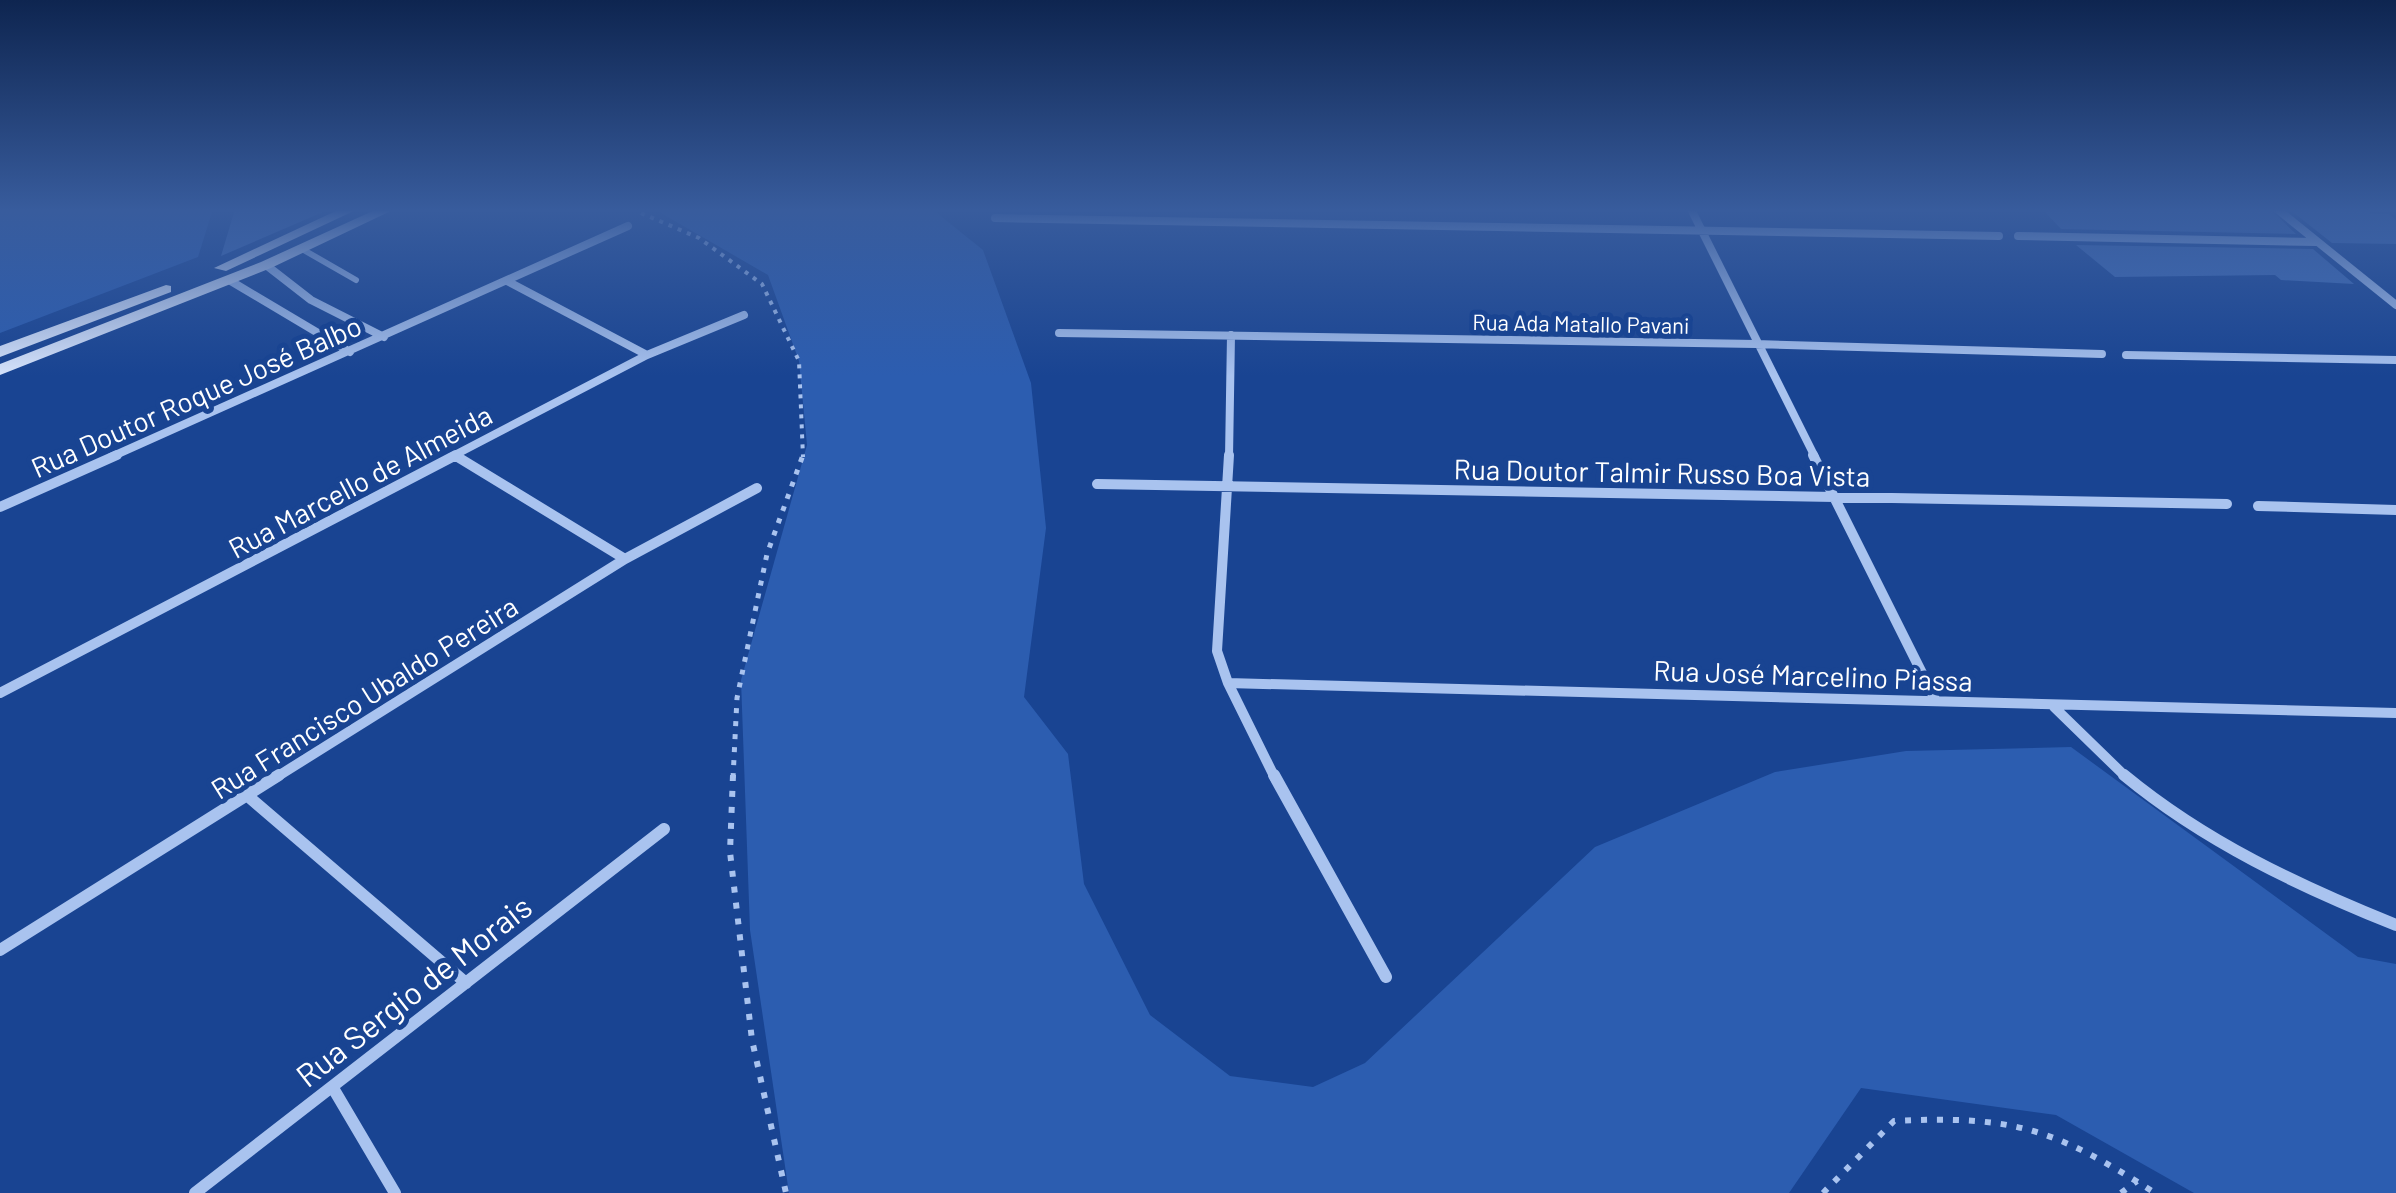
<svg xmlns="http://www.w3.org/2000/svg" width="2396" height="1193" font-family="Barlow,sans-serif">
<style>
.green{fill:#2c5db0}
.building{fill:#426eb9}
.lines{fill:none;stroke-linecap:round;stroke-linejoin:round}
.path-far2{stroke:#a9c3ef;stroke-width:4;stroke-dasharray:4 6;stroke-linecap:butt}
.path-far1{stroke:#a9c3ef;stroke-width:5;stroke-dasharray:5 8;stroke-linecap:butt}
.path{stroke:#a9c3ef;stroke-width:6;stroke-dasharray:6 10;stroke-linecap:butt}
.service{stroke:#a9c3ef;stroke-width:6}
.minor-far2{stroke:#a9c3ef;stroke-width:8}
.minor-far1{stroke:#a9c3ef;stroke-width:10}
.minor{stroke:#a9c3ef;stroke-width:12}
.secondary{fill:#d6e3fb;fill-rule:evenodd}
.labels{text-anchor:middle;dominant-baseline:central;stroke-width:10;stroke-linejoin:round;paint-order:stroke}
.far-street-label{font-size:22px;fill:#fff;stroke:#194492}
.street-label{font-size:28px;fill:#fff;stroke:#194492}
.near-street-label{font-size:32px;fill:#fff;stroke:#194492}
</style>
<rect width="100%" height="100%" fill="#194492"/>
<path class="green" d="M 0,209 L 213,209 L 198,257 L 0,333 Z
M 654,209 L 932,209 L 983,250 L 1031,383 L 1046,528 L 1024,697 L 1068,754 L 1084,884 L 1150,1015 L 1230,1076 L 1313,1087 L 1365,1063 L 1595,847 L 1775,772 L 1906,751 L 2071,747 L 2358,957 L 2396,964 L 2396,1193 L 2194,1193 L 2056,1115 L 1861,1088 L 1789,1193 L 789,1193 L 750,930 L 741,680 L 807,445 L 799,361 L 768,275 Z"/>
<path class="building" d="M 235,209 L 330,209 L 221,256 Z
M 2042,209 L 2270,209 L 2296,234 L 2061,229 Z
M 2289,209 L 2365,209 L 2372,214 L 2389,214 L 2396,220 L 2396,244 L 2332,243 Z
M 2076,245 L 2313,249 L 2354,284 L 2281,280 L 2275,275 L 2115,277 Z"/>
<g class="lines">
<path class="path-far2" d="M 641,213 L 699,238 L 762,284 L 799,361 L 803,457"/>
<path class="path-far1" d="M 733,778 L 737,698 L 767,554 L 803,455"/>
<path class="path" d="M 733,775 L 730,852 L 752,1040 L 786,1193
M 1823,1193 L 1894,1121 C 2014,1115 2055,1129 2155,1193
M 2121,1193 L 2137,1181"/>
<path class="service" d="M 302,249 L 356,280"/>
<path class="minor-far2" d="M 1691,209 L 1815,457
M 2277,209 L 2396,305
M 995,218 L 1999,236
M 2018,236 L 2317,242
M 266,265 L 311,300 L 384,337
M 229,280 L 350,352
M 507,281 L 647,355
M 1059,333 L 1756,344 L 2102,354
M 2126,355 L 2396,360
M 111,457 L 628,226
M 451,457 L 647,355 L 744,315
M 1229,457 L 1231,335"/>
<path class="minor-far1" d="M 1229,455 L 1217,651 L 1228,683 L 1275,778
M 1813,455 L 1935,699
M 456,456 L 625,559
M 1097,484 L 2227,504
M 2258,506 L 2396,510
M 0,507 L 117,455
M 1228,683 L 2396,713
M 0,693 L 456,455
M 2054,707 L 2127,778
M 275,778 L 625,559 L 757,488"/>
<path class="minor" d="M 1274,775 L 1386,977
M 2124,775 C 2205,842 2299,886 2396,925
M 249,797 L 466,983
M 0,950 L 279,775
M 333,1088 L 395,1193
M 195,1193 L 664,829"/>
<path class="secondary" d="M 340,209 L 358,209 L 226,271 L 214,268 Z
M 377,209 L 395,209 L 271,268 L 0,375 L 0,364 L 261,262 Z
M 166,285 L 171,286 L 171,292 L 0,357 L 0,346 Z"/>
</g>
<linearGradient id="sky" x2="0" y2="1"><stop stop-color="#0e2550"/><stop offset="0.56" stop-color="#385c9d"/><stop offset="1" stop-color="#385c9d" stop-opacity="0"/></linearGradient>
<rect width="2396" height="376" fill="url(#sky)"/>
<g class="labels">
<g class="far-street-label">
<text transform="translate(1581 323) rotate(1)">Rua Ada Matallo Pavani</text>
</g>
<g class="street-label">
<text transform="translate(196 396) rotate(-24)">Rua Doutor Roque José Balbo</text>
<text transform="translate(1662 472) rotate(1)">Rua Doutor Talmir Russo Boa Vista</text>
<text transform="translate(360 481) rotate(-28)">Rua Marcello de Almeida</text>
<text transform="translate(1813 675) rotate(2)">Rua José Marcelino Piassa</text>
<text transform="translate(364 697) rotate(-32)">Rua Francisco Ubaldo Pereira</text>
</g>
<g class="near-street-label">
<text transform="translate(413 990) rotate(-38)">Rua Sergio de Morais</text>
</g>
</g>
</svg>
